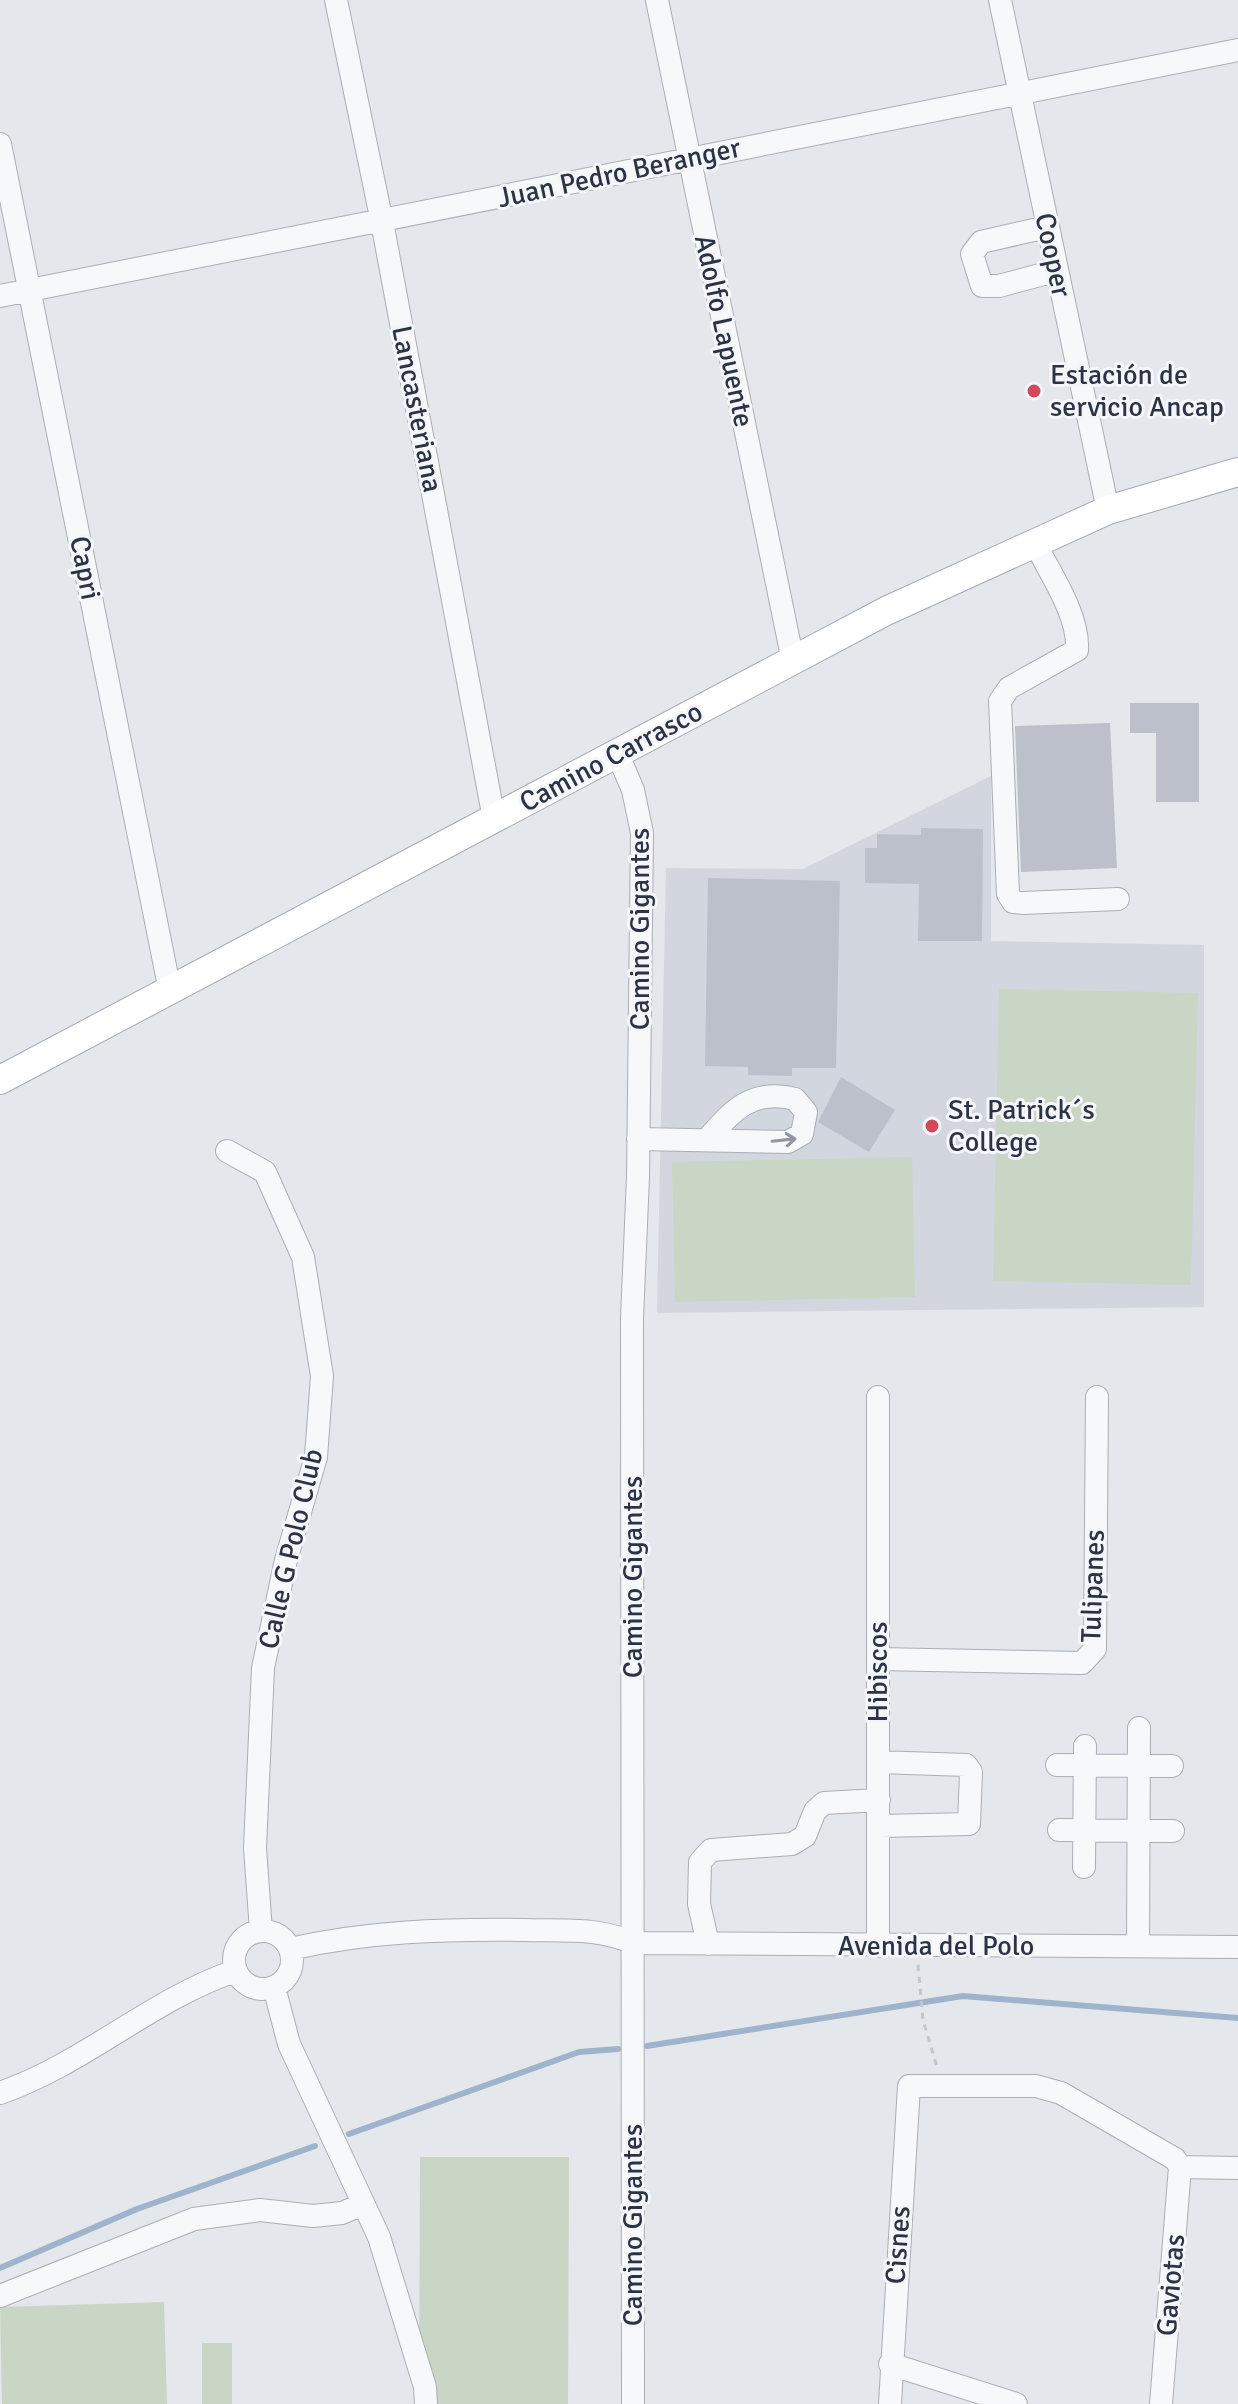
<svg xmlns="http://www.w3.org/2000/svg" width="1238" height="2404" font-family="Signika,sans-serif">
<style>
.built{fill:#d2d6de}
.green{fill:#c9d6c5}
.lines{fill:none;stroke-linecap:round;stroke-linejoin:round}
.stream{stroke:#9fb4cc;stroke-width:6}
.building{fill:#bbc0ca}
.minor-casing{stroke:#a9aeb7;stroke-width:24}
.major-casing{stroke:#a3abb8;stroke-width:30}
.path{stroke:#c2c5cb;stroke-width:3;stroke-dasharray:6 6;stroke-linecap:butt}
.minor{stroke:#f7f8fa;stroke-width:22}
.major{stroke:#fff;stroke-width:28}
.oneway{stroke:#9196a0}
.poi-dot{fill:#d1495b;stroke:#f4f6f9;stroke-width:3}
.labels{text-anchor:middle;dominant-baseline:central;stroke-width:6;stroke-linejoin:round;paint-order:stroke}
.street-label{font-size:28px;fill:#2b3445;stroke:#f4f6f9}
.poi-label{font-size:28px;fill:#2b3445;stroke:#f4f6f9;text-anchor:start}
</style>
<rect width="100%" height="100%" fill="#e4e7ec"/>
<path class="built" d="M 991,776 L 991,941 L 1204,945 L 1204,1307 L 657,1313 L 666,868 L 803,869 Z"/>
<path class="green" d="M 999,989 L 1198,993 L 1191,1285 L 993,1281 Z
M 912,1157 L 915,1297 L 675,1302 L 672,1162 Z
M 420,2157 L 569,2157 L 568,2404 L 419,2404 Z
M 164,2302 L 167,2404 L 2,2404 L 0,2307 Z
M 202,2343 L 232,2343 L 232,2404 L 202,2404 Z"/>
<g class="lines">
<path class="stream" d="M 647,2046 L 963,1996 L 1238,2018
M 349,2134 L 579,2052 L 618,2049
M 0,2268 L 137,2209 L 315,2146"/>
</g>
<path class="building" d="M 1130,703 L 1199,703 L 1199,802 L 1156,802 L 1156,733 L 1130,733 Z
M 1110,723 L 1117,868 L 1021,872 L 1015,726 Z
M 921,828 L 983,829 L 982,941 L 918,941 L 919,884 L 865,883 L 865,848 L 877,848 L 877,834 L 921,835 Z
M 708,878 L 840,881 L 836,1068 L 792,1068 L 792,1076 L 748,1075 L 748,1067 L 705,1066 Z
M 841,1077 L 895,1110 L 869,1152 L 818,1122 Z"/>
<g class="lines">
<g class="minor-casing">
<path id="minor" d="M 336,0 L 382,222 L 494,819
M 657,0 L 793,661
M 1000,0 L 1108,510
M 0,144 L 170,991
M 1047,227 L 981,242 L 972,254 L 982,286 L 999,286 L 1055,271
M 0,296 L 1238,50
M 1034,541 C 1050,574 1079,614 1077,650 L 1009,688 L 1000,701 L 1008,894 L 1013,902 L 1023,903 L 1118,899
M 618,755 L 633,790 L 642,833 L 638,1177 L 632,1318 L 633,2404
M 638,1139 L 788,1142 L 802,1134 L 806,1112 L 795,1099 C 753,1088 732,1110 707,1140
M 227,1151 L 265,1172 L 303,1257 L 322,1376 L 316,1457 L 286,1560 L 263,1668 L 255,1848 L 261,1931
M 878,1397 L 878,1946
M 878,1659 L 1082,1663 L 1095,1649 L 1097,1397
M 878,1762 L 966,1765 L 971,1772 L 969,1824 L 880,1826
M 1057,1765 L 1172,1766
M 1059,1830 L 1173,1831
M 1084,1867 L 1085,1746
M234 1960a29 29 0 1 1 58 0a29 29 0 1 1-58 0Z
M 708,1944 L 699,1904 L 700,1862 L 711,1850 L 792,1844 L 805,1836 L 815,1811 L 824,1803 L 879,1800
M 1138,1945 L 1139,1728
M 290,1949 C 369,1931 444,1929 524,1930 C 566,1931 595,1927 634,1943 L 1238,1947
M 274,1987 L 289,2044 L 379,2237 L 425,2387 L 426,2404
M 0,2093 C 84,2064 152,1999 235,1971
M 1180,2167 L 1238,2168
M 0,2296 L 194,2219 L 260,2210 L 313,2216 L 342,2213 L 363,2204
M 890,2364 L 1016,2404
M 890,2404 L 909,2086 L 1036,2086 L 1061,2093 L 1175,2159 L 1180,2167
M 1161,2404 L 1180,2167"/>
</g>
<g class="major-casing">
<path id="major" d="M 0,1080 L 886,611 L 1108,510 L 1238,472"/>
</g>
<path class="path" d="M 918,1965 L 923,2020 L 937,2067"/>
<use href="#minor" class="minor"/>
<use href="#major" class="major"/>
</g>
<defs><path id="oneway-shaft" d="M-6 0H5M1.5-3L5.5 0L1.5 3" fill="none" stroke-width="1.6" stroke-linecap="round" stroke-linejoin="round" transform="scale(2)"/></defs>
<use class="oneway" href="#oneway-shaft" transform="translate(784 1140) rotate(-6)"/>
<g class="poi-dot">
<circle cx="1034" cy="391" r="8"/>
<circle cx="932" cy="1126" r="8"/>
</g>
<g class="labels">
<g class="street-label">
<text transform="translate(619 173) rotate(-12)">Juan Pedro Beranger</text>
<text transform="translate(1053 255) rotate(78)">Cooper</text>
<text transform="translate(724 331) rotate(78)">Adolfo Lapuente</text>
<text transform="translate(417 409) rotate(79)">Lancasteriana</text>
<text transform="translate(85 568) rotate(79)">Capri</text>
<text transform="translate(611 757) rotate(-28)">Camino Carrasco</text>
<text transform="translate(640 929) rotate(-90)">Camino Gigantes</text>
<text transform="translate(291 1549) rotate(-77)">Calle G Polo Club</text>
<text transform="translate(633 1577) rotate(-90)">Camino Gigantes</text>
<text transform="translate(1093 1586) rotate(-88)">Tulipanes</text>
<text transform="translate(878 1672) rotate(-90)">Hibiscos</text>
<text x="936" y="1946">Avenida del Polo</text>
<text transform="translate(633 2225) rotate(-90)">Camino Gigantes</text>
<text transform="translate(898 2245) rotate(-86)">Cisnes</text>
<text transform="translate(1171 2285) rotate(-85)">Gaviotas</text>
</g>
<g class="poi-label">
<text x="1050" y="375">Estación de<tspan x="1050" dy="32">servicio Ancap</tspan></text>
<text x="948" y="1110">St. Patrick´s<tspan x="948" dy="32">College</tspan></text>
</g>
</g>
</svg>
